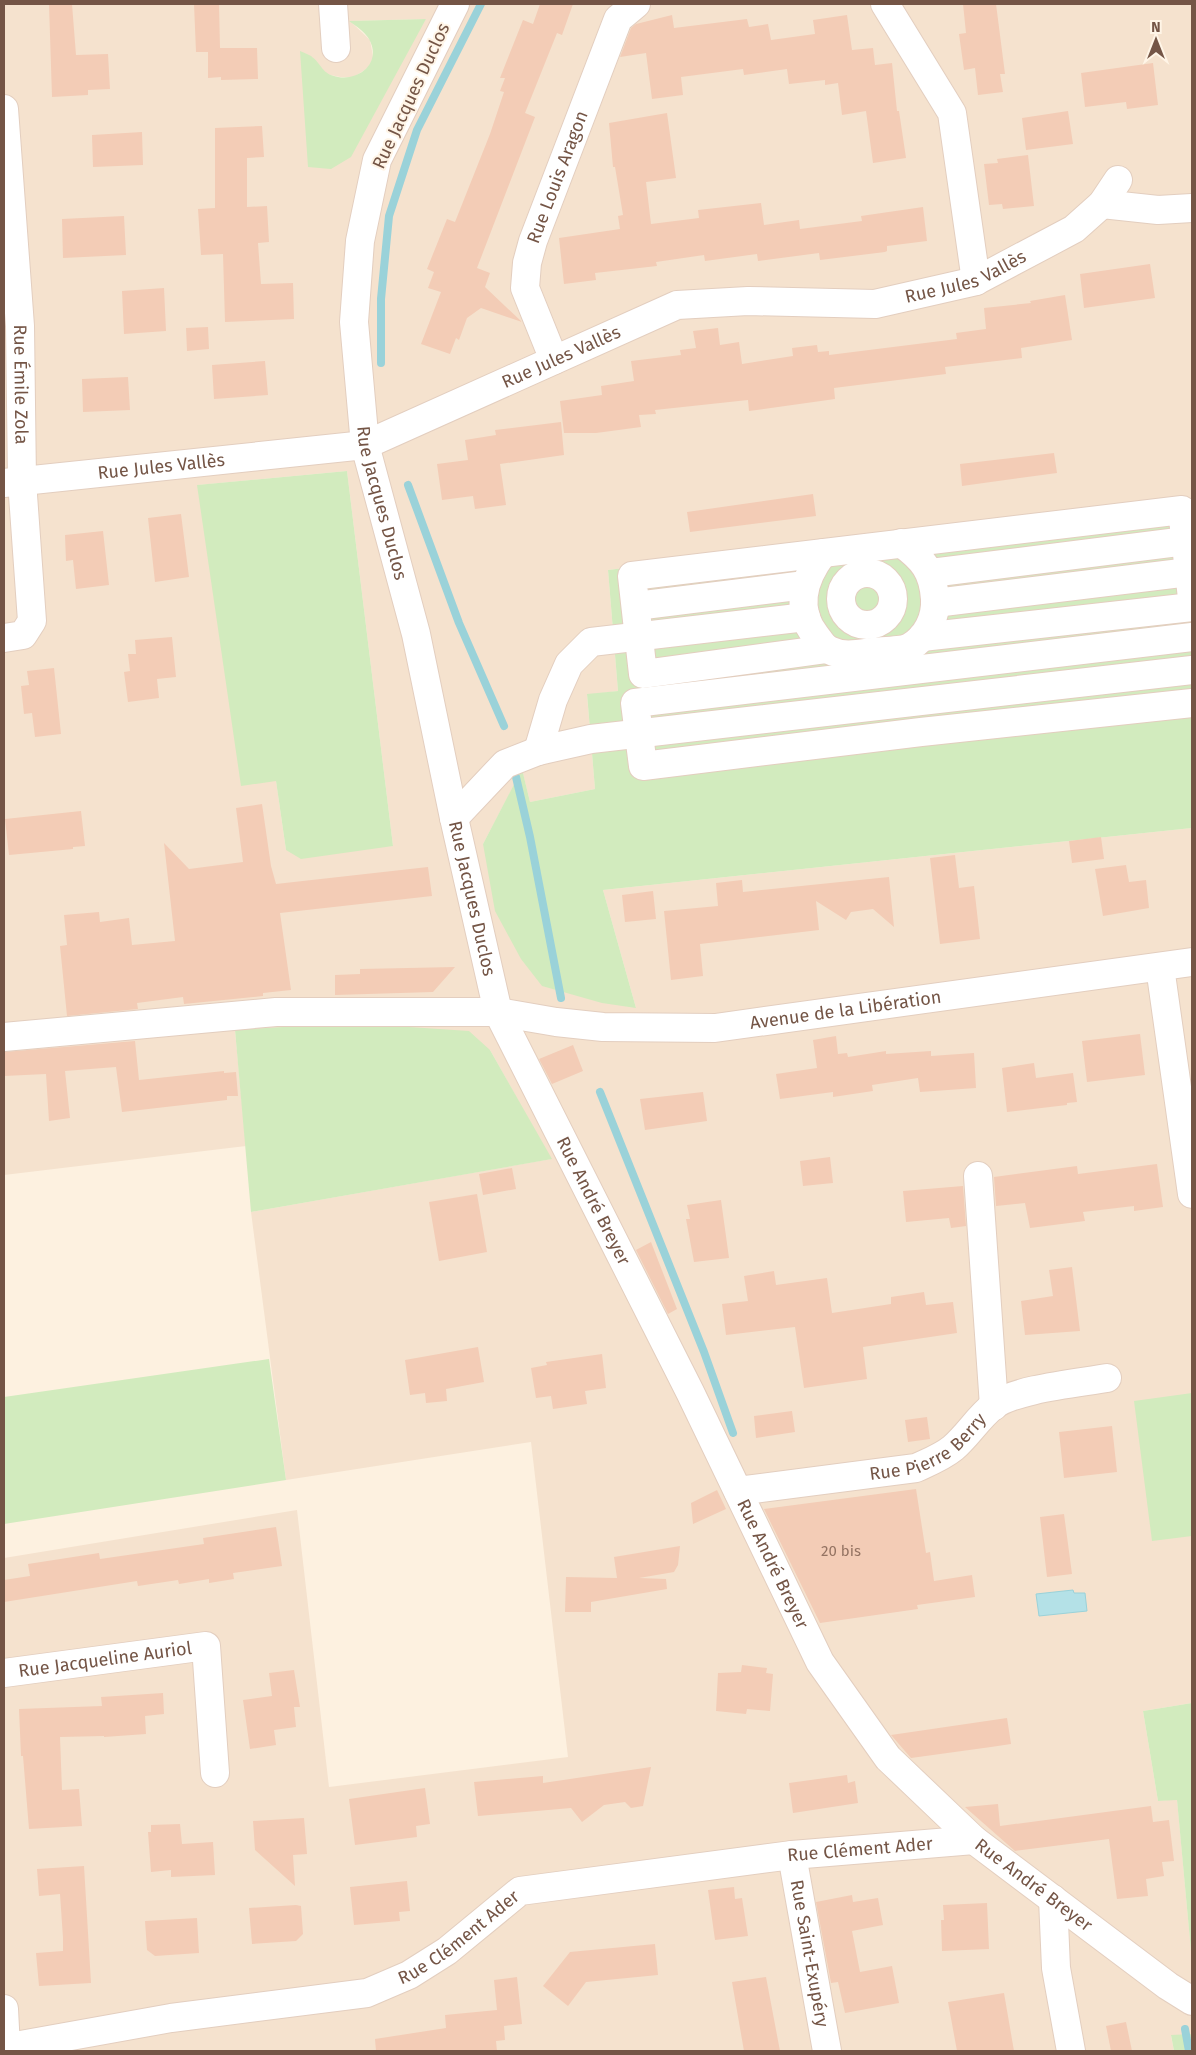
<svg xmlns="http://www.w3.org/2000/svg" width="1196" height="2055" font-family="'Fira Sans',sans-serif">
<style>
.residential{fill:#f5e2ce;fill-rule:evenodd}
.green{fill:#d2ebbe}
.water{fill:#b4e1e7;stroke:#9ad2d9}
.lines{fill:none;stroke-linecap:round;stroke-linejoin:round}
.stream{stroke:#9ad2d9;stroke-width:8}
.building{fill:#f3ccb6}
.minor-casing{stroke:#e3cebf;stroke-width:30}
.minor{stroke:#fff;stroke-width:28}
.labels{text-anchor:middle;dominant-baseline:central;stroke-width:4;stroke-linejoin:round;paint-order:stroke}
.number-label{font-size:15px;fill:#947362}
.street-label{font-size:18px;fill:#745546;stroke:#fff5e7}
</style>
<rect width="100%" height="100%" fill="#fdf1e0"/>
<path class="residential" d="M 4,4 L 1192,4 L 1192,499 L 608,570 L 618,691 L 587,695 L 595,789 L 530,802 L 522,770 L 483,844 L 636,1008 L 603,890 L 1192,828 L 1192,1703 L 1143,1711 L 1158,1801 L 1177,1799 L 1192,1962 L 1192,2034 L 1171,2036 L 1174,2051 L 4,2051 L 4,1558 L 297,1510 L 329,1787 L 568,1757 L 531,1442 L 286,1480 L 251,1212 L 551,1159 L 490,1050 L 235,1031 L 246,1146 L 4,1175 ZM 426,19 L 308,167 L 312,57 L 326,74 L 340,77 L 354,77 L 369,67 L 373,58 L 372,51 L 370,40 L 350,21 ZM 347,471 L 393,846 L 286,850 L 276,781 L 198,485 Z"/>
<path class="green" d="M 426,19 L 351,157 L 331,169 L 308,167 L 300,51 C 304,53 308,54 311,56 C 323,65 321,74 338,77 C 360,81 382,62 369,39 C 365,32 356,26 349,21 Z
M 347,471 L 393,846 L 301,859 L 286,850 L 276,781 L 241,786 L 197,485 Z
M 1192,499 L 1192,828 L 603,890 L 636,1008 L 602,1003 L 542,986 L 521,959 L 495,911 L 483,844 L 522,769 L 530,802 L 595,789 L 587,694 L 618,691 L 608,570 Z
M 349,1023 L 469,1031 L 490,1050 L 552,1159 L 251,1212 L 235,1030 Z
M 269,1359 L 286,1480 L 4,1524 L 4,1397 Z
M 1192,1393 L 1192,1536 L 1152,1541 L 1134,1401 Z
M 1192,1703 L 1192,1962 L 1177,1800 L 1158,1801 L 1143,1711 Z
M 1192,2034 L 1192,2051 L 1174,2051 L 1171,2035 Z"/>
<path class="water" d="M 1073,1590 L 1074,1593 L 1085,1593 L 1087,1611 L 1039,1616 L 1036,1594 Z"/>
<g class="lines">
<path class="stream" d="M 381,363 L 381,299 L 389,216 L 417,130 L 481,4
M 408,485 L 459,623 L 504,726
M 516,777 L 530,837 L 561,998
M 600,1092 L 704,1352 L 733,1433
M 1185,2029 L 1189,2051"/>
</g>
<path class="building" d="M 49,4 L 72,4 L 76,55 L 108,54 L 110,89 L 88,90 L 88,95 L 52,97 Z
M 194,4 L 219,4 L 220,48 L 257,48 L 258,79 L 221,80 L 221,77 L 208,78 L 208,52 L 196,52 Z
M 540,4 L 573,4 L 562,35 L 557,33 L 525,113 L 535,117 L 477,268 L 490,273 L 485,287 L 522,322 L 481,308 L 467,318 L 459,340 L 456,338 L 450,354 L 421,344 L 441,292 L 428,288 L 434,272 L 427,269 L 447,219 L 455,222 L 490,134 L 504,92 L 500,91 L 505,78 L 500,78 L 523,20 L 533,24 Z
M 963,4 L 996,4 L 1005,74 L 1000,74 L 1003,92 L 978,95 L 975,68 L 964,70 L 959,34 L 966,33 Z
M 672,15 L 674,28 L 747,19 L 749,27 L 768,24 L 771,40 L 815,34 L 813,20 L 847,15 L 852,50 L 873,48 L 875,65 L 892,63 L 897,111 L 899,111 L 906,158 L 873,163 L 866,111 L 842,115 L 838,83 L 825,85 L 825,80 L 789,84 L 787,69 L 744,75 L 743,69 L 681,77 L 683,95 L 652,99 L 646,53 L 620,57 L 631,28 L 636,24 Z
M 1153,63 L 1158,105 L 1127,109 L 1126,102 L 1085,107 L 1081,73 Z
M 1068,111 L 1073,144 L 1026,150 L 1022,118 Z
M 667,113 L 676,178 L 646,182 L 651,224 L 699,218 L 698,210 L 761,203 L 764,225 L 799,220 L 800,229 L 862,221 L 861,216 L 923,207 L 927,241 L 887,246 L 887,251 L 885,252 L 820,260 L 819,253 L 758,261 L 757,254 L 705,261 L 704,255 L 656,262 L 657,266 L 595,273 L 596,280 L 564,284 L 559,238 L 620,229 L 618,216 L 623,215 L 615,167 L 613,167 L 609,123 Z
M 262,126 L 264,157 L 247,158 L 247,207 L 267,206 L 269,242 L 258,243 L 261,284 L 293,283 L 294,319 L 225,322 L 223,254 L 201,255 L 198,209 L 215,208 L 215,128 Z
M 142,132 L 143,165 L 93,167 L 92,135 Z
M 1028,155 L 1034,206 L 1003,209 L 1002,204 L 989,205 L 984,164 L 998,163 L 997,159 Z
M 124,216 L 126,255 L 63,258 L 62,219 Z
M 1150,264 L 1155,298 L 1084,308 L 1080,274 Z
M 164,288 L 166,331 L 124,334 L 122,291 Z
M 1065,295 L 1072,340 L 1021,348 L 1022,358 L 945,367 L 946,374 L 834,388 L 835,399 L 749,411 L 748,400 L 655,410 L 656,414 L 639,415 L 641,427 L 596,433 L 564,433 L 560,401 L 602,395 L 601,386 L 634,381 L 631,361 L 681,355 L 680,350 L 696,348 L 693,331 L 718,328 L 720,345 L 739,342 L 742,364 L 793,356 L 792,348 L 817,345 L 818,352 L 829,351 L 829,355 L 957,339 L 956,333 L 986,329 L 984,308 L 1031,303 L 1030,301 Z
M 208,327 L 209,349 L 187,351 L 186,328 Z
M 265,361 L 268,395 L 214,399 L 212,365 Z
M 128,377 L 130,410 L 83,412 L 82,379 Z
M 561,422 L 564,455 L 500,464 L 506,505 L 475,509 L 473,496 L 442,500 L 437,464 L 468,460 L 465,440 L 496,435 L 495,430 Z
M 1054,453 L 1057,473 L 962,486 L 960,464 Z
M 813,494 L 816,516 L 690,532 L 687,512 Z
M 181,514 L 189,577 L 155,582 L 148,518 Z
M 103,531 L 109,585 L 76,589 L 73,560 L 66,561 L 65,535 Z
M 172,637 L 176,677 L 157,679 L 159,698 L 128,702 L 124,672 L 130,671 L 128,654 L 136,654 L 135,640 Z
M 54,668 L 61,734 L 35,737 L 32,713 L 24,714 L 21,686 L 29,685 L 27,671 Z
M 262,804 L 271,866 L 276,884 L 428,867 L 432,896 L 280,913 L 291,990 L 263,993 L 263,996 L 184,1004 L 183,997 L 137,1003 L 138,1009 L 67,1016 L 60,946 L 67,945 L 64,915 L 99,912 L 100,922 L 129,918 L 132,945 L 175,941 L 164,843 L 189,869 L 243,862 L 236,808 Z
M 81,811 L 85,846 L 73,847 L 73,849 L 9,855 L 5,819 Z
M 1101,837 L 1104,859 L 1072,863 L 1069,841 Z
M 955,855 L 959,888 L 974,886 L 980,939 L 940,944 L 930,858 Z
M 1126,865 L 1129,882 L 1146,880 L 1149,908 L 1103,916 L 1095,869 Z
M 889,877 L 894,927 L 873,909 L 851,912 L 846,920 L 816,901 L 819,930 L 700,944 L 703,976 L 671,980 L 664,911 L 718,906 L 716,883 L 742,880 L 743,892 Z
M 653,891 L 656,919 L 625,922 L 622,895 Z
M 455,967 L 433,992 L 335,995 L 335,975 L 360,974 L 360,969 Z
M 1140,1034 L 1145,1075 L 1087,1082 L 1082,1041 Z
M 836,1036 L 838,1054 L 847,1053 L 848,1057 L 886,1051 L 886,1054 L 931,1051 L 931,1056 L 974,1053 L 976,1088 L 920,1092 L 918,1078 L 872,1085 L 873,1091 L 833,1097 L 833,1092 L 780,1099 L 776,1074 L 817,1068 L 813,1040 Z
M 135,1041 L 139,1080 L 224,1071 L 224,1073 L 236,1072 L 238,1096 L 227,1096 L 227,1100 L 122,1112 L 116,1067 L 65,1071 L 70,1118 L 49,1121 L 46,1074 L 4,1076 L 4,1052 Z
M 573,1045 L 583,1071 L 552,1084 L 539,1059 Z
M 1034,1063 L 1036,1078 L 1073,1073 L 1077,1102 L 1067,1103 L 1067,1105 L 1007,1112 L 1002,1068 Z
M 703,1092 L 707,1121 L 645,1130 L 640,1099 Z
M 830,1157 L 833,1183 L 803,1186 L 800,1161 Z
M 1157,1164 L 1163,1207 L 1134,1211 L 1134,1206 L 1083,1212 L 1085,1221 L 1030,1228 L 1025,1203 L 996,1206 L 994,1177 L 1077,1166 L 1078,1174 Z
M 512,1168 L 516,1189 L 483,1195 L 479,1174 Z
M 963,1186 L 966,1226 L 951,1228 L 949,1218 L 906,1222 L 903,1191 Z
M 477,1194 L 487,1252 L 439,1261 L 429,1202 Z
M 721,1200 L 729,1258 L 694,1262 L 686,1219 L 690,1219 L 687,1205 Z
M 651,1242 L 677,1309 L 668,1314 L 636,1250 Z
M 1072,1267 L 1080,1331 L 1025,1335 L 1021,1301 L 1053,1296 L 1049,1270 Z
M 774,1271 L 776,1285 L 827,1278 L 832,1313 L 891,1304 L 891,1297 L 924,1292 L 926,1305 L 953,1302 L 957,1333 L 863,1347 L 867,1379 L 804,1388 L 795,1327 L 726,1335 L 722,1304 L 748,1301 L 744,1276 Z
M 478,1347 L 484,1382 L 446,1389 L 447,1401 L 426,1403 L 425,1393 L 410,1395 L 405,1360 Z
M 602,1354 L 606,1388 L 585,1391 L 587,1404 L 553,1409 L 551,1396 L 536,1398 L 531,1368 L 547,1365 L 546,1362 Z
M 792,1411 L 795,1432 L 756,1438 L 754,1416 Z
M 927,1417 L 930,1439 L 908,1442 L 905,1420 Z
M 1112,1426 L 1117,1472 L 1064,1478 L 1059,1432 Z
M 916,1489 L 926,1553 L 930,1552 L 934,1581 L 972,1575 L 975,1597 L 917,1605 L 918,1609 L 820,1623 L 764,1509 Z
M 717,1490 L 726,1509 L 693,1524 L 691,1503 Z
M 1064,1514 L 1072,1574 L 1047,1577 L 1040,1517 Z
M 276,1527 L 282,1566 L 233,1573 L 234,1579 L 209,1583 L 209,1579 L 179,1584 L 178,1580 L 138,1586 L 137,1581 L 4,1602 L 4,1580 L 30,1576 L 28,1564 L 99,1553 L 100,1559 L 204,1544 L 203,1538 Z
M 680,1546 L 678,1565 L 674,1572 L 639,1578 L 666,1579 L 667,1589 L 591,1602 L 591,1612 L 565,1612 L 566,1577 L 617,1578 L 614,1557 Z
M 742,1665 L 767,1668 L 766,1673 L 773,1674 L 770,1711 L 747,1709 L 746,1714 L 716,1711 L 718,1673 L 741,1672 Z
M 294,1670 L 300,1707 L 294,1707 L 296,1727 L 274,1730 L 276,1745 L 250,1749 L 243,1700 L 272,1696 L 269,1673 Z
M 163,1693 L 164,1714 L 145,1716 L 146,1734 L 104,1737 L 104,1736 L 60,1737 L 62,1790 L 79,1789 L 82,1826 L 29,1829 L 23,1756 L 21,1756 L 19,1709 L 102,1706 L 101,1697 Z
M 1007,1718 L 1011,1744 L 991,1747 L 911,1758 L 891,1735 Z
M 651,1767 L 643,1806 L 631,1808 L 625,1802 L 604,1805 L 582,1822 L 571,1808 L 478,1816 L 474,1782 L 543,1776 L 543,1783 Z
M 847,1775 L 848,1783 L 855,1781 L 858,1803 L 793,1813 L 789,1783 Z
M 425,1788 L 430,1824 L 416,1826 L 417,1837 L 355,1845 L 349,1799 Z
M 998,1804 L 1000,1826 L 1151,1806 L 1153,1822 L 1169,1820 L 1174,1861 L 1162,1862 L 1164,1876 L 1146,1879 L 1148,1896 L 1117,1899 L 1109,1839 L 1015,1851 L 965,1807 Z
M 304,1818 L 307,1854 L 293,1855 L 295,1886 L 255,1850 L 253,1821 Z
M 180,1824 L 182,1844 L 213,1842 L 215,1875 L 171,1877 L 171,1870 L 151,1872 L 148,1832 L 151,1832 L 151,1825 Z
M 84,1866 L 91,1983 L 39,1986 L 36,1953 L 63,1951 L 63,1938 L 60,1894 L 39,1896 L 37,1869 Z
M 407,1881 L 410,1911 L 399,1912 L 400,1921 L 354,1925 L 350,1887 Z
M 734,1887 L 735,1899 L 742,1898 L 748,1936 L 715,1940 L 708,1890 Z
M 852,1895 L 853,1902 L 878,1898 L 883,1925 L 852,1931 L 860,1972 L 892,1966 L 899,2003 L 845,2013 L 838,1982 L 831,1983 L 816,1902 Z
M 987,1903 L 989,1949 L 942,1951 L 941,1920 L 944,1920 L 943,1905 Z
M 296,1905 L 301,1906 L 303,1934 L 296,1941 L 252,1944 L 249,1908 Z
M 197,1918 L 199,1953 L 155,1956 L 147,1950 L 145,1921 Z
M 655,1944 L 658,1975 L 586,1982 L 568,2006 L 543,1986 L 570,1952 Z
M 517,1977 L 522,2024 L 504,2026 L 505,2040 L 496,2041 L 497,2051 L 376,2051 L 375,2039 L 446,2028 L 445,2015 L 497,2010 L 494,1980 Z
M 766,1977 L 780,2051 L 744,2051 L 732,1982 Z
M 1004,1993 L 1014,2051 L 957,2051 L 948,2002 Z
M 1126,2022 L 1132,2051 L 1111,2051 L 1106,2026 Z"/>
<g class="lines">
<g class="minor-casing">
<g id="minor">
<path d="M 333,4 L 336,48"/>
<path id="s1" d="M 455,4 L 377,160 L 360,241 L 354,322 L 365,445 L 416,634 L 454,818 L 498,1012 L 690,1392 L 820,1662 L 888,1758 L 974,1840 L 1168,1986 L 1192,2001"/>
<path d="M 885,4 L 952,113 L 976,281"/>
<path id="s2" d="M 4,109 L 20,326 L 22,481 L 32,621 L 23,635 L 4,638"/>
<path d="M 1102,204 L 1158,210 L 1192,208"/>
<path id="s3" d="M 554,360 L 525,288 L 527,263 L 533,241 L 618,19 L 636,4"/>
<path id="s4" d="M 4,483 L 365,445 L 677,305 L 748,301 L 875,304 L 976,281 L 1074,229 L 1102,204 L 1118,180"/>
<path d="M 823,553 C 804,578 794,609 816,636 C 820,641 823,647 829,650 C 843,657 857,654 873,652 C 882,651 903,651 910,647 C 927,637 936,618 935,599 C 933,571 923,559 901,543"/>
<circle cx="867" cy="599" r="26"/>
<path d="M 931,573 L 1186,541"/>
<path d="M 935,603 L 1189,572"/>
<path d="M 636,606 L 805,585"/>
<path d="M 806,617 L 591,642 L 569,664 L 553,700 L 538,751 L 591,739 L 1192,670"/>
<path d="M 922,637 L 1192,607"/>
<path d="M 1192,637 L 635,703 L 643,766 L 921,732 L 1192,703"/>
<path d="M 827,649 L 643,674 L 632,576 L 1182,510 L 1192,598"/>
<path d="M 454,818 L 505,764 L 538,751"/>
<path d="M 1160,967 L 1192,1194"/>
<path id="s5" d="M 4,1037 L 276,1012 L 498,1012 L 556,1022 L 603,1027 L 715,1028 L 1192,962"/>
<path d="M 978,1176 L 994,1406"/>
<path id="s6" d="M 738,1491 L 916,1468 C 929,1462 942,1457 953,1448 C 968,1435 978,1418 993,1406 C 1014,1389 1079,1383 1107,1378"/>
<path id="s7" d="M 4,1673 L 206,1646 L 215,1773"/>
<path id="s8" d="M 792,1855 L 827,2051"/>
<path d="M 1053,1899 L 1056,1968 L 1071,2051"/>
<path d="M 4,2009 L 6,2048"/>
<path id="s9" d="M 4,2048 L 171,2018 L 367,1993 L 409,1975 L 447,1951 L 520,1891 L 792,1855 L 974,1840"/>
</g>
</g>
<use href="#minor" class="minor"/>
</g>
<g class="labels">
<g class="number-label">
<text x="841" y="1551">20 bis</text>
</g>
<g class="street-label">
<text transform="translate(411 96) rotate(-65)">Rue Jacques Duclos</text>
<text stroke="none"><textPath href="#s3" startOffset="194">Rue Louis Aragon</textPath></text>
<text stroke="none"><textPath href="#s4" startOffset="998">Rue Jules Vallès</textPath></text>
<text stroke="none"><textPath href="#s4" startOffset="578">Rue Jules Vallès</textPath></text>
<text stroke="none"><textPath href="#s2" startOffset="276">Rue Émile Zola</textPath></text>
<text stroke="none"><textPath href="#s4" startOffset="158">Rue Jules Vallès</textPath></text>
<text stroke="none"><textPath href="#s1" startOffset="522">Rue Jacques Duclos</textPath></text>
<text stroke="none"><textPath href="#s1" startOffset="928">Rue Jacques Duclos</textPath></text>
<text stroke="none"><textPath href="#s5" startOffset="845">Avenue de la Libération</textPath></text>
<text stroke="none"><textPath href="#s1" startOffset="1256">Rue André Breyer</textPath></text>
<text stroke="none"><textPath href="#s6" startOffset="199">Rue Pierre Berry</textPath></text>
<text stroke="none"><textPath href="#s1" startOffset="1661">Rue André Breyer</textPath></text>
<text stroke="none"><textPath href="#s7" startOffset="102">Rue Jacqueline Auriol</textPath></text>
<text stroke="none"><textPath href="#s9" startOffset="895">Rue Clément Ader</textPath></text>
<text stroke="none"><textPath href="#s1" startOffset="2081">Rue André Breyer</textPath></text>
<text stroke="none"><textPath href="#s9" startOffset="475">Rue Clément Ader</textPath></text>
<text stroke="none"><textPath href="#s8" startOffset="100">Rue Saint-Exupéry</textPath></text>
</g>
</g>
<rect width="1196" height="2055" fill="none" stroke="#745546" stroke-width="10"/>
<g transform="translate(1156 40)" stroke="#fff5e7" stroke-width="4" paint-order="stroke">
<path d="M0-4L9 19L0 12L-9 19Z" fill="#745546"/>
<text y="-8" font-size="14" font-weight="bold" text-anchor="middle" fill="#745546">N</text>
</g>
</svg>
